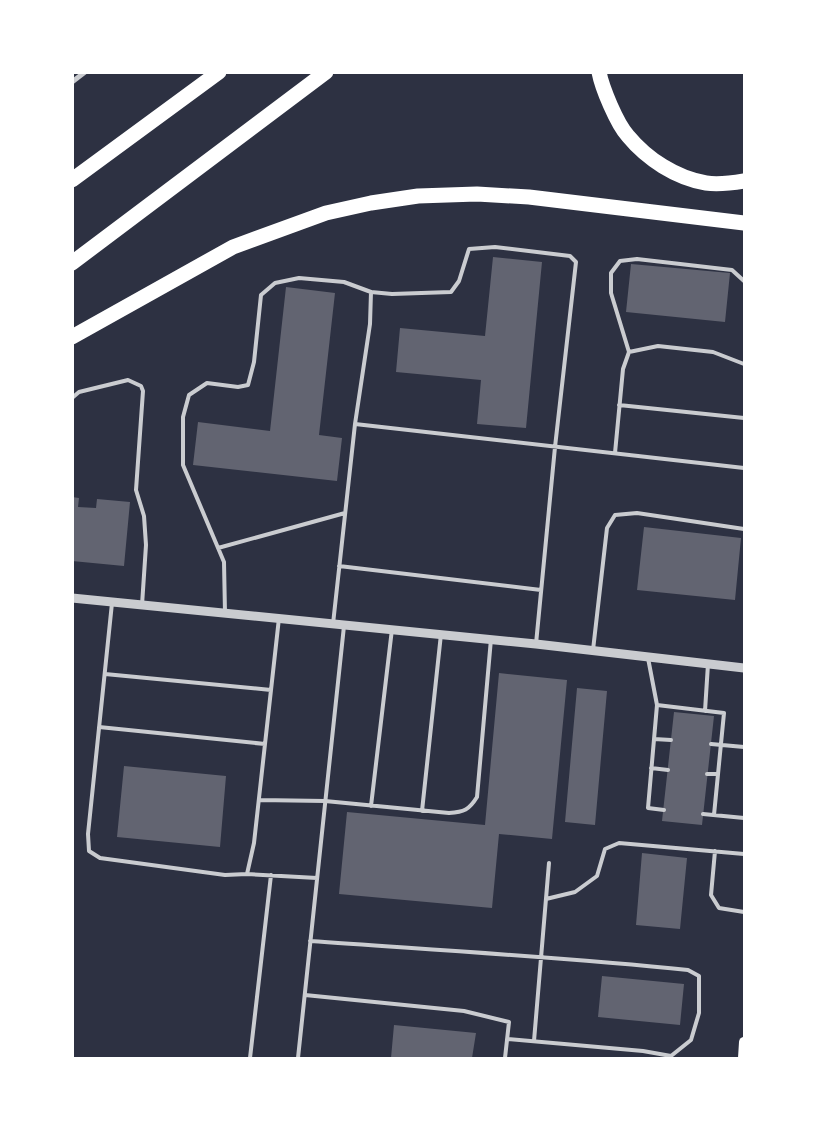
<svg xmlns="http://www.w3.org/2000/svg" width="817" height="1131" font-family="Rubik,sans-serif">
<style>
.building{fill:#626471}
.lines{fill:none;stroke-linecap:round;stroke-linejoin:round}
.service{stroke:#caccd0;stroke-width:4}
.minor{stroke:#caccd0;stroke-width:5}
.tertiary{stroke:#caccd0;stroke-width:9}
.secondary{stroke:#fff;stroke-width:10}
.motorway{stroke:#fff;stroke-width:15}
</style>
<rect width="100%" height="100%" fill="#2d3142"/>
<path class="building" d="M 493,257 L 542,262 L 526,428 L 477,424 L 481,380 L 396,372 L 400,328 L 485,336 Z
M 631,264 L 730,273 L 725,322 L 626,312 Z
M 286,287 L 335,293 L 319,435 L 342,438 L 337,481 L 193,465 L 198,422 L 270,431 Z
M 72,497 L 79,498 L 78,507 L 96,508 L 97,499 L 130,502 L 124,566 L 72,561 Z
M 644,527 L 741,538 L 735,600 L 637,590 Z
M 499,673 L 567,680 L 552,839 L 499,834 L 492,908 L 339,894 L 347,812 L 485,825 Z
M 577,688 L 607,691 L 595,825 L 565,822 Z
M 674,712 L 714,716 L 702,825 L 662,821 Z
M 124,766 L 226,776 L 220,847 L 117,837 Z
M 642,853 L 687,858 L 680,929 L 636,925 Z
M 602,976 L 684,984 L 680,1025 L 598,1017 Z
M 394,1025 L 476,1033 L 472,1058 L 391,1058 Z"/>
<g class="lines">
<path class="service" d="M 629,352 L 611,293 L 611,273 L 620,261 L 637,259 L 732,270 L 744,281
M 72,398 L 79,392 L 128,380 L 141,386 L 143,391 L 136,490 L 144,516 L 146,545 L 142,605
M 619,405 L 744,418
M 355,424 L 370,324 L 371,292 L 392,294 L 451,292 L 459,281 L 469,249 L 495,247 L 570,256 L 576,262 L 555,447 L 536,644
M 615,453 L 623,369 L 629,352 L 658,346 L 713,352 L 744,364
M 218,548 L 345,513
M 339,566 L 541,590
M 112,603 L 88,834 L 89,851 L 100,858 L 225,875 L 247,874 L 254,843 L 279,618
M 225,613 L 224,562 L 183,465 L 183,417 L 189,395 L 207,383 L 238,387 L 248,385 L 254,362 L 261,295 L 275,283 L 299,278 L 344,282 L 371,292
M 333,624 L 355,424 L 744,468
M 593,650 L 607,528 L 615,515 L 637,513 L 744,529
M 648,658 L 657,705 L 648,808 L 664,810
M 105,674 L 271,690
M 657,705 L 724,713 L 714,815
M 705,711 L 708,664
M 99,727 L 265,744
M 654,739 L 671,740
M 711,744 L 744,747
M 651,768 L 668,770
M 707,774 L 718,774
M 259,800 L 325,801 L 449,813 C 464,812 469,810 477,797 L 491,639
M 371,806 L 392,629
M 422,811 L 441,634
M 703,814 L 744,818
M 715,851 L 711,895 L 719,908 L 744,912
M 247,874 L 317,878
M 546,899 L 575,892 L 597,876 L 605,849 L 619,843 L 744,854
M 310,941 C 436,950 562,957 688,970 L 699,976 L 699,1013 L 691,1040 L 671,1056 L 671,1058
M 305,995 L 464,1011 L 509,1022 L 505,1058
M 507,1039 L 643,1051 L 671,1056
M 534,1041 L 549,863
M 250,1058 L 271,875
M 298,1058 L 344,626"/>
<path class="minor" d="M 72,82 L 85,72"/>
<path class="tertiary" d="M 72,598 L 536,644 L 744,668"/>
<path class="secondary" d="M 743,1058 L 744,1042"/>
<path class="motorway" d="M 599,72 C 602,88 617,124 628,136 C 647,159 676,178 706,183 C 719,185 732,183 744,181
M 72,180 L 219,72
M 72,263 L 326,72
M 72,337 L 233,247 L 326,213 L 371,203 L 418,196 L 477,194 L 529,197 L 744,223"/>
</g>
<rect width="817" height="1131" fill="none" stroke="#ffffff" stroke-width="148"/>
</svg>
